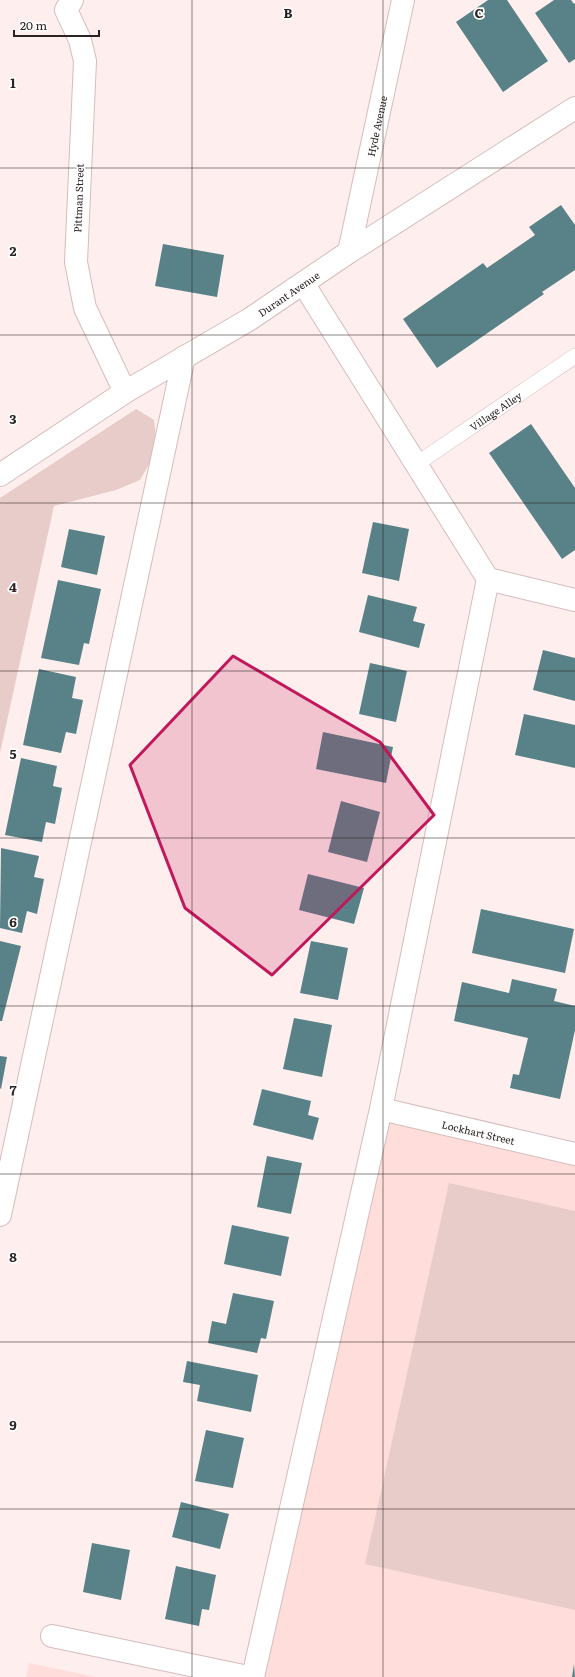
<svg xmlns="http://www.w3.org/2000/svg" width="575" height="1677" font-family="Literata,serif">
<style>
.built{fill:#feddda}
.green{fill:#e8ccc9}
.building{fill:#588287}
.lines{fill:none;stroke-linecap:round;stroke-linejoin:round}
.lane-casing{stroke:#d4bdbb;stroke-width:16}
.street-casing{stroke:#d4bdbb;stroke-width:24}
.lane{stroke:#fff;stroke-width:15}
.street{stroke:#fff;stroke-width:22}
.marked{fill:#c2185b;fill-opacity:0.2;stroke:#c2185b;stroke-width:3;stroke-linejoin:round}
.grid{fill:none;stroke:#2b2221;stroke-width:1;stroke-opacity:0.55}
.labels{text-anchor:middle;dominant-baseline:central;stroke-width:3.5;stroke-linejoin:round;paint-order:stroke}
.street-label{font-size:10px;fill:#2b2221;stroke:#fff}
.grid-label{font-size:13px;text-anchor:middle;font-weight:bold;fill:#2b2221;stroke:#fff;stroke-width:3.5;stroke-linejoin:round;paint-order:stroke}
</style>
<rect width="100%" height="100%" fill="#feefee"/>
<path class="built" d="M 381,1109 L 575,1154 L 575,1677 L 253,1677 Z
M 29,1663 L 96,1677 L 26,1677 Z"/>
<path class="green" d="M 136,409 L 154,420 L 156,438 L 151,461 L 140,480 L 116,490 L 54,506 L 0,753 L 0,498 Z
M 449,1183 L 575,1211 L 575,1610 L 365,1564 Z"/>
<path class="building" d="M 488,0 L 507,0 L 548,61 L 503,92 L 456,22 Z
M 554,0 L 571,0 L 574,4 L 575,3 L 575,59 L 569,63 L 535,13 Z
M 561,205 L 575,225 L 575,270 L 542,292 L 544,294 L 437,368 L 403,319 L 483,263 L 487,268 L 535,235 L 529,227 Z
M 163,244 L 224,255 L 217,297 L 155,286 Z
M 531,424 L 575,488 L 575,550 L 562,559 L 489,453 Z
M 373,522 L 409,529 L 399,581 L 362,573 Z
M 69,529 L 105,536 L 97,575 L 61,567 Z
M 58,580 L 101,589 L 89,644 L 84,643 L 79,665 L 41,658 Z
M 368,595 L 417,607 L 413,621 L 425,624 L 419,648 L 359,632 Z
M 543,650 L 575,658 L 575,701 L 533,690 Z
M 370,663 L 407,671 L 396,722 L 359,714 Z
M 39,669 L 76,677 L 72,698 L 83,700 L 76,734 L 66,732 L 61,753 L 23,745 Z
M 524,714 L 575,725 L 575,768 L 515,755 Z
M 323,732 L 393,747 L 386,783 L 316,769 Z
M 21,758 L 57,766 L 53,786 L 62,788 L 55,824 L 46,822 L 42,842 L 5,835 Z
M 341,801 L 380,812 L 367,862 L 328,852 Z
M 1,848 L 39,856 L 34,877 L 44,879 L 37,914 L 27,911 L 22,933 L 0,928 Z
M 308,874 L 364,888 L 354,924 L 299,910 Z
M 481,909 L 574,929 L 565,973 L 472,953 Z
M 0,941 L 21,946 L 2,1021 L 0,1021 Z
M 311,941 L 348,948 L 338,1000 L 300,993 Z
M 512,979 L 557,989 L 554,1001 L 575,1006 L 575,1030 L 560,1099 L 510,1088 L 513,1074 L 519,1075 L 528,1038 L 454,1021 L 462,982 L 509,993 Z
M 294,1018 L 332,1025 L 322,1077 L 283,1069 Z
M 0,1056 L 7,1057 L 1,1089 L 0,1088 Z
M 262,1089 L 311,1101 L 308,1115 L 319,1118 L 313,1140 L 253,1125 Z
M 267,1156 L 302,1163 L 291,1214 L 257,1207 Z
M 232,1225 L 289,1237 L 281,1276 L 224,1264 Z
M 233,1293 L 274,1301 L 266,1339 L 261,1338 L 257,1353 L 208,1343 L 212,1321 L 226,1324 Z
M 187,1361 L 258,1375 L 251,1412 L 197,1401 L 200,1385 L 183,1382 Z
M 206,1430 L 244,1438 L 233,1488 L 195,1481 Z
M 181,1502 L 229,1514 L 220,1549 L 172,1537 Z
M 92,1543 L 130,1550 L 121,1600 L 83,1592 Z
M 176,1566 L 216,1575 L 209,1610 L 202,1609 L 199,1626 L 165,1619 Z
M 574,1664 L 575,1677 L 572,1677 Z"/>
<g class="lines">
<g class="lane-casing">
<g id="lane">
<path id="s1" d="M 415,465 L 575,356"/>
</g>
</g>
<g class="street-casing">
<g id="street">
<path d="M 72,0 L 66,10 L 80,40 L 85,61 L 76,262 L 85,308 L 125,392"/>
<path id="s2" d="M 349,252 L 403,0"/>
<path id="s3" d="M 0,475 L 125,392 L 250,319 L 349,252 L 575,108"/>
<path d="M 488,579 L 575,600"/>
<path id="s4" d="M 381,1109 L 575,1154"/>
<path d="M 0,1215 L 184,357"/>
<path d="M 52,1636 L 248,1677"/>
<path d="M 253,1677 L 381,1109 L 488,579 L 303,283"/>
</g>
</g>
<use href="#lane" class="lane"/>
<use href="#street" class="street"/>
</g>
<path class="marked" d="M 233,656 L 380,742 L 434,815 L 272,975 L 185,908 L 130,765 Z"/>
<path class="grid" d="M 192,0 L 192,1677M 383,0 L 383,1677M 0,168 L 575,168M 0,335 L 575,335M 0,503 L 575,503M 0,671 L 575,671M 0,838 L 575,838M 0,1006 L 575,1006M 0,1174 L 575,1174M 0,1342 L 575,1342M 0,1509 L 575,1509"/>
<g class="labels">
<g class="street-label">
<text stroke="none"><textPath href="#s2" startOffset="129">Hyde Avenue</textPath></text>
<text transform="translate(78 198) rotate(-88)">Pittman Street</text>
<text stroke="none"><textPath href="#s3" startOffset="341">Durant Avenue</textPath></text>
<text stroke="none"><textPath href="#s1" startOffset="97">Village Alley</textPath></text>
<text stroke="none"><textPath href="#s4" startOffset="100">Lockhart Street</textPath></text>
</g>
</g>
<g class="grid-label">
<text x="288" y="18">B</text>
<text x="479" y="18">C</text>
<text x="13" y="88">1</text>
<text x="13" y="256">2</text>
<text x="13" y="424">3</text>
<text x="13" y="592">4</text>
<text x="13" y="759">5</text>
<text x="13" y="927">6</text>
<text x="13" y="1095">7</text>
<text x="13" y="1262">8</text>
<text x="13" y="1430">9</text>
</g>
<path d="M14 30v6h85v-6" fill="none" stroke="#2b2221" stroke-width="2"/>
<text x="20" y="30" font-size="12" fill="#2b2221" stroke="#ffffff" stroke-width="3" paint-order="stroke">20 m</text>
</svg>
